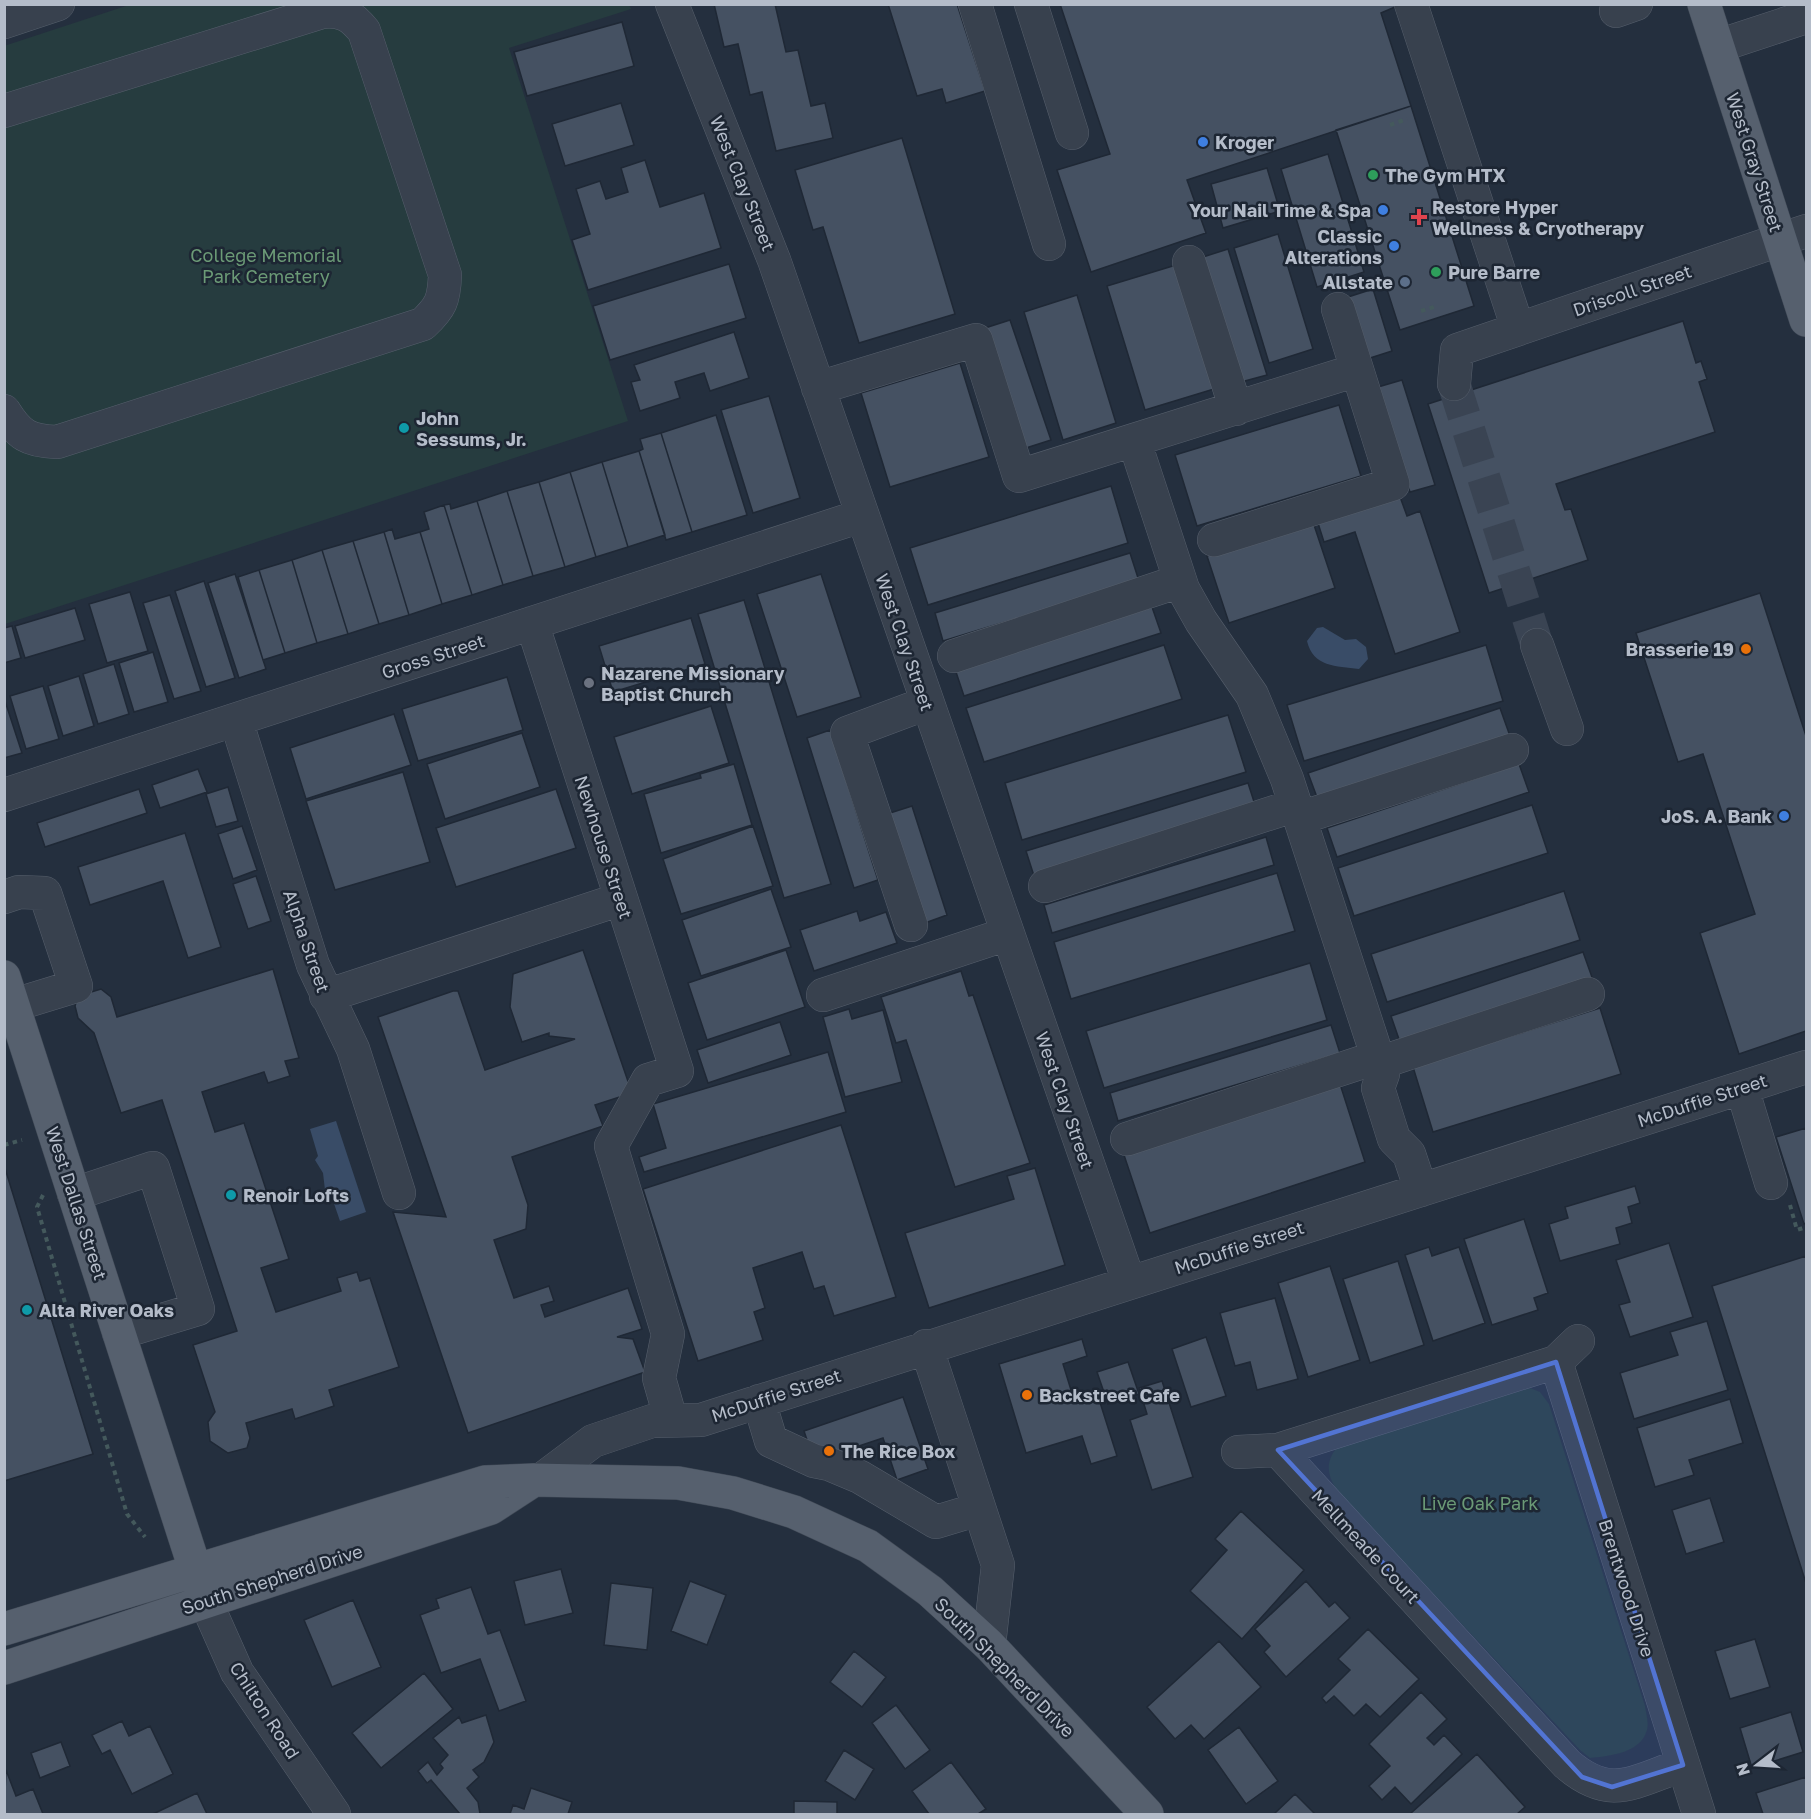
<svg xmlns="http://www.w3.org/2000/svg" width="1811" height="1819" font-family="'Golos Text',sans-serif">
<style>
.green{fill:#263c3f}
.water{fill:#394c67}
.building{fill:#455162;stroke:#1f2835;stroke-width:1.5}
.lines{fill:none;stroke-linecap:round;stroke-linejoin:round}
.minor-tunnel{stroke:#3a4453;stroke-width:33;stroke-dasharray:33 16;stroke-linecap:butt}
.minor-casing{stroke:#565f6c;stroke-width:34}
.major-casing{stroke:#414a57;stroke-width:34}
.path{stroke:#44595c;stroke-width:4;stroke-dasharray:4.5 4.5;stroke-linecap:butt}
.minor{stroke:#38414e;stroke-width:33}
.major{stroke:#56606e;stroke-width:33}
.marked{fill:#5274d3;fill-opacity:0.2;stroke:#5274d3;stroke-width:4.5;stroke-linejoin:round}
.shop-dot{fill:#3f7fe0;stroke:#1d2633;stroke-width:2}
.leisure-dot{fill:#2e9e5b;stroke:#1d2633;stroke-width:2}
.health-dot{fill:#e0444e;stroke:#1d2633;stroke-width:2}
.service-dot{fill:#5c6f8a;stroke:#1d2633;stroke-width:2}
.culture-dot{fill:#0f9aa8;stroke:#1d2633;stroke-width:2}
.food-dot{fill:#e8710a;stroke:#1d2633;stroke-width:2}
.worship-dot{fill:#6b7280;stroke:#1d2633;stroke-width:2}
.labels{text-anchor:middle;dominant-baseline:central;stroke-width:5;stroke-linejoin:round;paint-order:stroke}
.poi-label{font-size:18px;font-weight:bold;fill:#b4bcc9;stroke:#1d2633;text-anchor:start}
.street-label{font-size:18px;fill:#b4bcc9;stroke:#1d2633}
.park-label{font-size:18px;fill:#6b9a76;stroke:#1d2633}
</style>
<rect width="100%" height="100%" fill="#242f3e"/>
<path class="green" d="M 129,5 L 629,5 L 631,9 L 509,48 L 628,421 L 5,624 L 4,46 Z
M 1530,1388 L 1540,1392 L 1549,1404 L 1645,1706 C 1646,1713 1649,1723 1647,1730 C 1641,1753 1610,1756 1590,1758 L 1580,1750 L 1337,1491 C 1326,1473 1325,1460 1340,1444 Z"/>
<path class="water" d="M 1323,627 L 1345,640 L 1356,639 L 1366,647 L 1368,659 L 1359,669 C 1336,666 1313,667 1307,641 L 1317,628 Z
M 336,1121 L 366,1212 L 340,1221 L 330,1192 L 325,1190 L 323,1173 L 315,1160 L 318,1156 L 310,1129 Z"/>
<path class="building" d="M 714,4 L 775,4 L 786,52 L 798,50 L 811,106 L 825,103 L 833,138 L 776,151 L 762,92 L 750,95 L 738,44 L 724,47 Z
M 888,4 L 957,4 L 985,91 L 946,103 L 942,89 L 917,96 Z
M 1060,4 L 1402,4 L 1381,13 L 1411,106 L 1187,180 L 1206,233 L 1091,272 L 1057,170 L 1110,154 Z
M 622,22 L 634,66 L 527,96 L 514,52 Z
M 621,103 L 634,145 L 565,166 L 552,124 Z
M 1411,106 L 1474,306 L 1400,330 L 1336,130 Z
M 902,138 L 955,314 L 859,343 L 823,227 L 813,230 L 795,170 Z
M 1328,154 L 1364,272 L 1317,287 L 1281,169 Z
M 645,160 L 660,207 L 704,193 L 721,248 L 588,290 L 572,240 L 590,234 L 576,189 L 600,181 L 606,199 L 628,192 L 621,168 Z
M 1267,168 L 1280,211 L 1223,228 L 1211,184 Z
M 1278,234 L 1313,349 L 1269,363 L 1234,248 Z
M 1228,249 L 1267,375 L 1241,382 L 1203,257 Z
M 729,264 L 746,318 L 610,360 L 593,306 Z
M 1176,265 L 1214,389 L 1145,410 L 1107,286 Z
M 1373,289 L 1392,351 L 1367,359 L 1348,297 Z
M 1077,295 L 1116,423 L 1063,440 L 1024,312 Z
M 1010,320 L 1051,440 L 1026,448 L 985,328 Z
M 1683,321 L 1696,363 L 1701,361 L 1707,379 L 1699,382 L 1715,432 L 1556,484 L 1565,510 L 1571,509 L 1588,560 L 1489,593 L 1428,404 Z
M 734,332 L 749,378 L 710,391 L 704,373 L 675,382 L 680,398 L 640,411 L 631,382 L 640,380 L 634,365 Z
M 960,363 L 989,457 L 890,487 L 861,393 Z
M 1402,380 L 1435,485 L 1410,492 L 1378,387 Z
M 769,396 L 800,498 L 753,513 L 721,410 Z
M 1339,405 L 1361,476 L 1197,526 L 1175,455 Z
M 716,415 L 747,515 L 692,532 L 661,433 Z
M 661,433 L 692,532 L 666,540 L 639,451 L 643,449 L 640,439 Z
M 639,451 L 665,535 L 628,547 L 602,462 Z
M 602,462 L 628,547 L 596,557 L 570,472 Z
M 570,472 L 596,557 L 565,567 L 539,482 Z
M 539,482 L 565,567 L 533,576 L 507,491 Z
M 1111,486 L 1128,543 L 928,605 L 910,548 Z
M 507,491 L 533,576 L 503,585 L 477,501 Z
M 1399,494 L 1407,516 L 1420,511 L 1460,632 L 1395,654 L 1355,532 L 1324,542 L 1317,520 Z
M 477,501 L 503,585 L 472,595 L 444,505 L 450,504 L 451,509 Z
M 444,505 L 472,595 L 442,604 L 420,532 L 429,529 L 424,512 Z
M 1313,522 L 1335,588 L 1229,623 L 1207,556 Z
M 392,529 L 395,539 L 420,532 L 442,604 L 409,615 L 384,532 Z
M 384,532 L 409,615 L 379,624 L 353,541 Z
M 353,541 L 379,624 L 348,634 L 322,550 Z
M 322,550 L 348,634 L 317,643 L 292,560 Z
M 1130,553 L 1139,581 L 943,641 L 935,613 Z
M 292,560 L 317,643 L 285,653 L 259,570 Z
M 259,570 L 285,653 L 263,660 L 238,577 Z
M 235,574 L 266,669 L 239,678 L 208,583 Z
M 821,574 L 861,697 L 797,717 L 757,594 Z
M 204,581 L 235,678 L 206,687 L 175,591 Z
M 130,592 L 148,651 L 107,663 L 89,604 Z
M 1760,593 L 1806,736 L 1806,1031 L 1739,1054 L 1700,933 L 1755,914 L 1703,754 L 1678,762 L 1636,633 Z
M 170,595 L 201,691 L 174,699 L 143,603 Z
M 744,600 L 831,884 L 784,898 L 698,614 Z
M 1152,607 L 1161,633 L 964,696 L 955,669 Z
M 75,608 L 85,640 L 25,658 L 15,626 Z
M 691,618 L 705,664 L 613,692 L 599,646 Z
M 12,626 L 21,658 L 4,663 L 4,628 Z
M 1164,645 L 1182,699 L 984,762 L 966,708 Z
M 1486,645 L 1503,701 L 1304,761 L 1287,705 Z
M 153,652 L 168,702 L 134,712 L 119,663 Z
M 114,664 L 129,714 L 98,724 L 83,674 Z
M 79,676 L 94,726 L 63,736 L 48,686 Z
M 507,677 L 523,730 L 418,761 L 402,709 Z
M 43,686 L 59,739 L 26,749 L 10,696 Z
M 4,698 L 22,753 L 4,758 Z
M 711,706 L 729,763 L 632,794 L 614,737 Z
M 1500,708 L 1510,736 L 1318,800 L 1308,773 Z
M 394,714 L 411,765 L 306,799 L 290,748 Z
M 1228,715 L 1246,772 L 1022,840 L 1005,783 Z
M 830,730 L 878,880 L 854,888 L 807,738 Z
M 522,733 L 540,787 L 445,819 L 427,764 Z
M 734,764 L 752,825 L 661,853 L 644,794 L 701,778 L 700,774 Z
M 1519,764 L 1529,792 L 1337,857 L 1327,828 Z
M 198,769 L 207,792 L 160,808 L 152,785 Z
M 403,772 L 430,862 L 335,890 L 306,801 Z
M 1248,783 L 1257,811 L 1035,879 L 1026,851 Z
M 228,787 L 238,821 L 216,827 L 206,794 Z
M 139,789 L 147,813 L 45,847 L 37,823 Z
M 556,789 L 576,848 L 456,887 L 436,828 Z
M 1532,805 L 1548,853 L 1354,916 L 1338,868 Z
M 912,806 L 947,915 L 925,923 L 890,813 Z
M 242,826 L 257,870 L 233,879 L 218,834 Z
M 753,826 L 773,886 L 681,914 L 663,859 Z
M 185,833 L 221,947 L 188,958 L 163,881 L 90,905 L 78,867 Z
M 1266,837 L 1274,865 L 1052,933 L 1044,905 Z
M 1277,873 L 1295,931 L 1071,999 L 1054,942 Z
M 256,876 L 271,921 L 248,929 L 233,884 Z
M 771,889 L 791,947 L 701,976 L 682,920 Z
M 1564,891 L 1580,940 L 1387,1002 L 1371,954 Z
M 857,911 L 860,921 L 886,912 L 897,943 L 814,971 L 800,930 Z
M 583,950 L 632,1093 L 595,1105 L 603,1126 L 512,1157 L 528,1205 L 526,1229 L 494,1240 L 514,1298 L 549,1286 L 554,1301 L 541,1305 L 545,1317 L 628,1288 L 642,1329 L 617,1337 L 633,1339 L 645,1372 L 468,1433 L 393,1212 L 446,1217 L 378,1017 L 453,991 L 458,991 L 485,1070 L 575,1039 L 549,1036 L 549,1033 L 522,1042 L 510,1007 L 513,974 Z
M 786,950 L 805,1007 L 707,1040 L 688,983 Z
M 1583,952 L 1593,980 L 1401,1045 L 1391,1016 Z
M 1310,963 L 1327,1020 L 1104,1088 L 1086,1031 Z
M 273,969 L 299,1058 L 285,1061 L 290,1076 L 268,1083 L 264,1072 L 202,1092 L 215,1132 L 244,1123 L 289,1259 L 261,1268 L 276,1312 L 341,1291 L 337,1278 L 357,1272 L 360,1281 L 370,1278 L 399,1367 L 329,1390 L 334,1406 L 295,1419 L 292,1409 L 246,1423 L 250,1438 L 247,1448 L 228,1453 L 210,1441 L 208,1422 L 215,1412 L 193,1345 L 237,1331 L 162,1100 L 121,1113 L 94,1033 L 78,1018 L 75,1006 L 78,996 L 101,989 L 111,997 L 117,1017 Z
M 961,971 L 969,996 L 973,995 L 1030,1163 L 955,1187 L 906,1040 L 896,1043 L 881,997 Z
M 1600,1008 L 1621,1074 L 1433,1132 L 1413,1067 Z
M 849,1009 L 852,1019 L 883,1010 L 902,1082 L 845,1097 L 823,1017 Z
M 780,1022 L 791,1055 L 708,1083 L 697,1050 Z
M 1331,1025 L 1340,1053 L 1118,1121 L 1110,1093 Z
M 828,1052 L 846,1112 L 644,1172 L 639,1157 L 666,1148 L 653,1104 Z
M 1340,1084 L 1365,1162 L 1150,1233 L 1124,1155 Z
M 841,1125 L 896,1297 L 834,1316 L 824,1286 L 814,1289 L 802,1252 L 753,1268 L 765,1308 L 754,1312 L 763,1340 L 698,1361 L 643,1189 Z
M 1806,1128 L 1806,1223 L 1804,1224 L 1776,1137 Z
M 4,1165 L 93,1454 L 4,1481 Z
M 1035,1168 L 1065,1265 L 929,1308 L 905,1233 L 1014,1199 L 1007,1176 Z
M 1635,1186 L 1640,1203 L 1628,1207 L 1632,1223 L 1616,1228 L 1620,1244 L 1560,1261 L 1549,1224 L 1568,1218 L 1565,1207 Z
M 1524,1219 L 1548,1293 L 1534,1298 L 1538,1310 L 1492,1325 L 1464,1239 Z
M 1669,1243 L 1693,1317 L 1630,1337 L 1619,1305 L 1630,1302 L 1616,1260 Z
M 1429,1247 L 1432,1256 L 1459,1247 L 1485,1323 L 1433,1341 L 1405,1255 Z
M 1806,1256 L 1806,1583 L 1712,1286 Z
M 1398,1261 L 1424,1345 L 1370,1363 L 1343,1279 Z
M 1330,1266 L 1360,1360 L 1308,1377 L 1278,1283 Z
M 1275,1298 L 1298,1379 L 1257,1390 L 1250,1362 L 1235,1366 L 1220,1313 Z
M 1707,1321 L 1728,1390 L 1634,1419 L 1620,1373 L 1678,1355 L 1670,1332 Z
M 1206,1337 L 1226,1396 L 1191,1407 L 1172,1349 Z
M 1082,1339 L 1087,1356 L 1063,1364 L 1075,1403 L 1098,1396 L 1117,1456 L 1091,1464 L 1082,1436 L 1026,1453 L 999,1364 Z
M 1128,1362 L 1139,1394 L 1108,1404 L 1097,1372 Z
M 1162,1381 L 1193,1477 L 1152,1490 L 1130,1420 L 1147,1414 L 1139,1388 Z
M 903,1397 L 928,1469 L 897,1480 L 883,1438 L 814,1461 L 804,1431 Z
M 1730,1399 L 1743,1443 L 1689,1460 L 1694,1475 L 1655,1487 L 1637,1428 Z
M 1710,1498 L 1724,1542 L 1686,1554 L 1672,1510 Z
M 1241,1511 L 1304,1570 L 1242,1639 L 1190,1591 L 1227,1550 L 1215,1539 Z
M 561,1569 L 573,1613 L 525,1625 L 514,1581 Z
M 690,1581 L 726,1595 L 707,1645 L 671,1631 Z
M 1306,1581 L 1329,1607 L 1335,1602 L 1350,1618 L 1286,1677 L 1264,1652 L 1270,1646 L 1255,1629 Z
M 611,1583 L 653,1588 L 647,1650 L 604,1645 Z
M 471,1587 L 488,1634 L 500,1630 L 526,1701 L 499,1711 L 480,1659 L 441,1673 L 420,1615 L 439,1608 L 436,1599 Z
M 353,1600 L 381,1667 L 332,1687 L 304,1620 Z
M 1368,1629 L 1419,1679 L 1380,1717 L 1366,1704 L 1354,1716 L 1334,1696 L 1326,1703 L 1322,1698 L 1350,1670 L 1338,1659 Z
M 1755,1639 L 1770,1687 L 1730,1699 L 1715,1651 Z
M 1219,1641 L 1261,1687 L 1204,1739 L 1191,1725 L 1175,1739 L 1147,1707 Z
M 854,1651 L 886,1677 L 862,1707 L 830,1682 Z
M 424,1673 L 453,1709 L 381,1768 L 352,1733 Z
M 1421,1692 L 1447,1719 L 1427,1738 L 1434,1745 L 1444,1735 L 1462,1754 L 1411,1804 L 1395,1787 L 1382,1800 L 1369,1786 L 1390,1766 L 1369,1744 Z
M 896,1705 L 930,1750 L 905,1769 L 872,1723 Z
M 1791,1712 L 1803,1752 L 1752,1768 L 1740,1728 Z
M 486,1715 L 494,1742 L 484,1762 L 473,1770 L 479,1777 L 467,1788 L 478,1802 L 480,1814 L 460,1814 L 431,1780 L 427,1783 L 418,1771 L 428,1762 L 437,1775 L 443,1768 L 440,1764 L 448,1755 L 433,1738 L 459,1717 L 462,1723 Z
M 122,1721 L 129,1736 L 150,1726 L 173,1774 L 132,1794 L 110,1750 L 102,1754 L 92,1735 Z
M 1239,1727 L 1278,1781 L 1246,1804 L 1208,1750 Z
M 61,1742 L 70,1766 L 40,1778 L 31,1753 Z
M 844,1750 L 874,1769 L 855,1800 L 825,1781 Z
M 1477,1754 L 1525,1807 L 1517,1814 L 1410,1814 Z
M 951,1762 L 986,1809 L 978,1814 L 929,1814 L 912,1791 Z
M 6,1770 L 16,1796 L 33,1789 L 43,1814 L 4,1814 Z
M 1806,1777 L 1806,1814 L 1763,1814 L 1756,1793 Z
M 531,1788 L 572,1802 L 568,1814 L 510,1814 L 513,1805 L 524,1809 Z
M 197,1793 L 207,1814 L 153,1814 Z
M 1295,1794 L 1315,1814 L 1274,1814 Z
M 794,1801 L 837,1802 L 837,1814 L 794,1814 Z"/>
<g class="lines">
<path class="minor-tunnel" d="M 1454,384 L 1537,645"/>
<g class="minor-casing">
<path id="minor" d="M 672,4 L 774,260 L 1129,1282
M 975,4 L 1049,244
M 1031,4 L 1072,133
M 1411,4 L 1518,329
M 1616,11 L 1636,4
M 4,22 L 58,4
M 1718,46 L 1806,17
M 4,111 L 322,12 C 342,10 351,15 364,31 L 445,275 C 444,300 441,307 423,324 L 57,442 C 28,441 19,435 4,411
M 1189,262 L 1236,409
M 1454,384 L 1457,350 L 1806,231
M 818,388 L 976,340 L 1019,476 L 1357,370
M 1134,440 L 1183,589 L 1201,621 L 1252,695 L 1287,779 L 1383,1074 L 1378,1088 L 1394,1139 L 1409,1154 L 1421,1190
M 1214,540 L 1393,484 L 1338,309
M 532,623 L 677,1071 L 648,1080 L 611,1146 L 668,1334 L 659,1378 L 671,1420
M 1537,645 L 1567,729
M 954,656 L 1180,581
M 236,720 L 313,965 L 353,1049 L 399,1193
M 4,795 L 861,516
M 1300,818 L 1512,750
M 1045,886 L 1296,805
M 4,897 L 19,892 L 45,893 L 76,986 L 14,1005
M 911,925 L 847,733 L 927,703
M 823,995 L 1007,934
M 326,996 L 621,899
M 1379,1063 L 1588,994
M 1742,1088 L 1771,1183
M 1127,1139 L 1378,1057
M 74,1194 L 153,1168 L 198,1309 L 119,1333
M 1578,1341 L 1556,1362 L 1278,1450 L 1567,1764 C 1611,1802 1634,1781 1683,1765
M 926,1346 L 998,1565 L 989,1645
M 1556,1362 L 1699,1814
M 759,1401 L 771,1441 L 814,1461 L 829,1464 L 860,1477 L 936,1522 L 979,1509
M 1238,1452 L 1278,1450
M 541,1480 L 593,1441 L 652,1421 L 701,1420 L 1806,1067
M 205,1600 L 237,1672 L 334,1814"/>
</g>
<g class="major-casing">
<path id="major" d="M 1704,4 L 1806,320
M 4,977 L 205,1600
M 4,1629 L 485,1482 L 534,1480 L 678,1483 L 733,1493 L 794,1512 L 868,1546 L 930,1591 L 989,1645 L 1147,1814
M 4,1668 L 491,1508 L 534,1480"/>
</g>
<path class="path" d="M 1390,125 L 1407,119
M 1421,311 L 1437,306
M 4,1145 L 22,1140
M 43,1195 L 37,1207 L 127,1514 L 145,1537
M 1790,1205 L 1797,1230 L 1806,1227"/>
<use href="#minor" class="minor"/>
<use href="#major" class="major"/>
</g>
<path class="marked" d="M 1556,1362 L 1683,1765 L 1612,1787 L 1582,1777 L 1278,1450 Z"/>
<g class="shop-dot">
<circle cx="1203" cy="142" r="6"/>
<circle cx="1383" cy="210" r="6"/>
<circle cx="1394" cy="246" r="6"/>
<circle cx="1784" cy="816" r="6"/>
</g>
<g class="leisure-dot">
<circle cx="1373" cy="175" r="6"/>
<circle cx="1436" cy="272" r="6"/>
</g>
<path class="health-dot" d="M1416 208h6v6h6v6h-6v6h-6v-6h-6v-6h6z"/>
<circle class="service-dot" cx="1405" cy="282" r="6"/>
<g class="culture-dot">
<circle cx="404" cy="428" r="6"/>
<circle cx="231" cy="1195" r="6"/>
<circle cx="27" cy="1310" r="6"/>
</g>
<g class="food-dot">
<circle cx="1746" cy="649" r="6"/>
<circle cx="1027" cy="1395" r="6"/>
<circle cx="829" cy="1451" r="6"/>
</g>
<circle class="worship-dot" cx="589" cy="683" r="6"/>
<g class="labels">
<g class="poi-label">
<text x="1215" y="142">Kroger</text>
<text x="1385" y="175">The Gym HTX</text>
<text x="1432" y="207">Restore Hyper<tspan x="1432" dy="21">Wellness &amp; Cryotherapy</tspan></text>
<text x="1371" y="210" text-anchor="end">Your Nail Time &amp; Spa</text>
<text x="1382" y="236" text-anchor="end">Classic<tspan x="1382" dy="21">Alterations</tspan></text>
<text x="1448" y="272">Pure Barre</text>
<text x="1393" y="282" text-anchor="end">Allstate</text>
<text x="416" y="418">John<tspan x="416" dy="21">Sessums, Jr.</tspan></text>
<text x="1734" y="649" text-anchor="end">Brasserie 19</text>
<text x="601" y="673">Nazarene Missionary<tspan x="601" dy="21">Baptist Church</tspan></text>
<text x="1772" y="816" text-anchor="end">JoS. A. Bank</text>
<text x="243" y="1195">Renoir Lofts</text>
<text x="39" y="1310">Alta River Oaks</text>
<text x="1039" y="1395">Backstreet Cafe</text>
<text x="841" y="1451">The Rice Box</text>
</g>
<g class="street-label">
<text transform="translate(1755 162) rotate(72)">West Gray Street</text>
<text transform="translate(743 183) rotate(68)">West Clay Street</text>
<text transform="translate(1632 290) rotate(-19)">Driscoll Street</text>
<text transform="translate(905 642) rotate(71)">West Clay Street</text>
<text transform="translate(433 656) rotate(-18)">Gross Street</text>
<text transform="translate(604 847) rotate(72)">Newhouse Street</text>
<text transform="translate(307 941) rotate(71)">Alpha Street</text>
<text transform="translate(1065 1100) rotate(71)">West Clay Street</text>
<text transform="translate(1702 1100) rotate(-18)">McDuffie Street</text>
<text transform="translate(77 1203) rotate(72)">West Dallas Street</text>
<text transform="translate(1239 1247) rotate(-18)">McDuffie Street</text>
<text transform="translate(776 1395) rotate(-18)">McDuffie Street</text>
<text transform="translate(1366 1546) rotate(47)">Mellmeade Court</text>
<text transform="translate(272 1579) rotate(-18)">South Shepherd Drive</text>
<text transform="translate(1627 1588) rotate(72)">Brentwood Drive</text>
<text transform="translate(1005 1667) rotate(45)">South Shepherd Drive</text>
<text transform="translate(265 1710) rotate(57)">Chilton Road</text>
</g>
<g class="park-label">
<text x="266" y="255">College Memorial<tspan x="266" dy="21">Park Cemetery</tspan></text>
<text x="1480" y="1503">Live Oak Park</text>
</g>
</g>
<rect width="1811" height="1819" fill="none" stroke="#b4bcc9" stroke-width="12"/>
<g transform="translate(1757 1765) rotate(253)" stroke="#1d2633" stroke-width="4.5" paint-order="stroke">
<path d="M0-4.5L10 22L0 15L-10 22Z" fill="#b4bcc9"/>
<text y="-9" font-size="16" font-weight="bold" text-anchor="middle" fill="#b4bcc9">N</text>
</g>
</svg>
